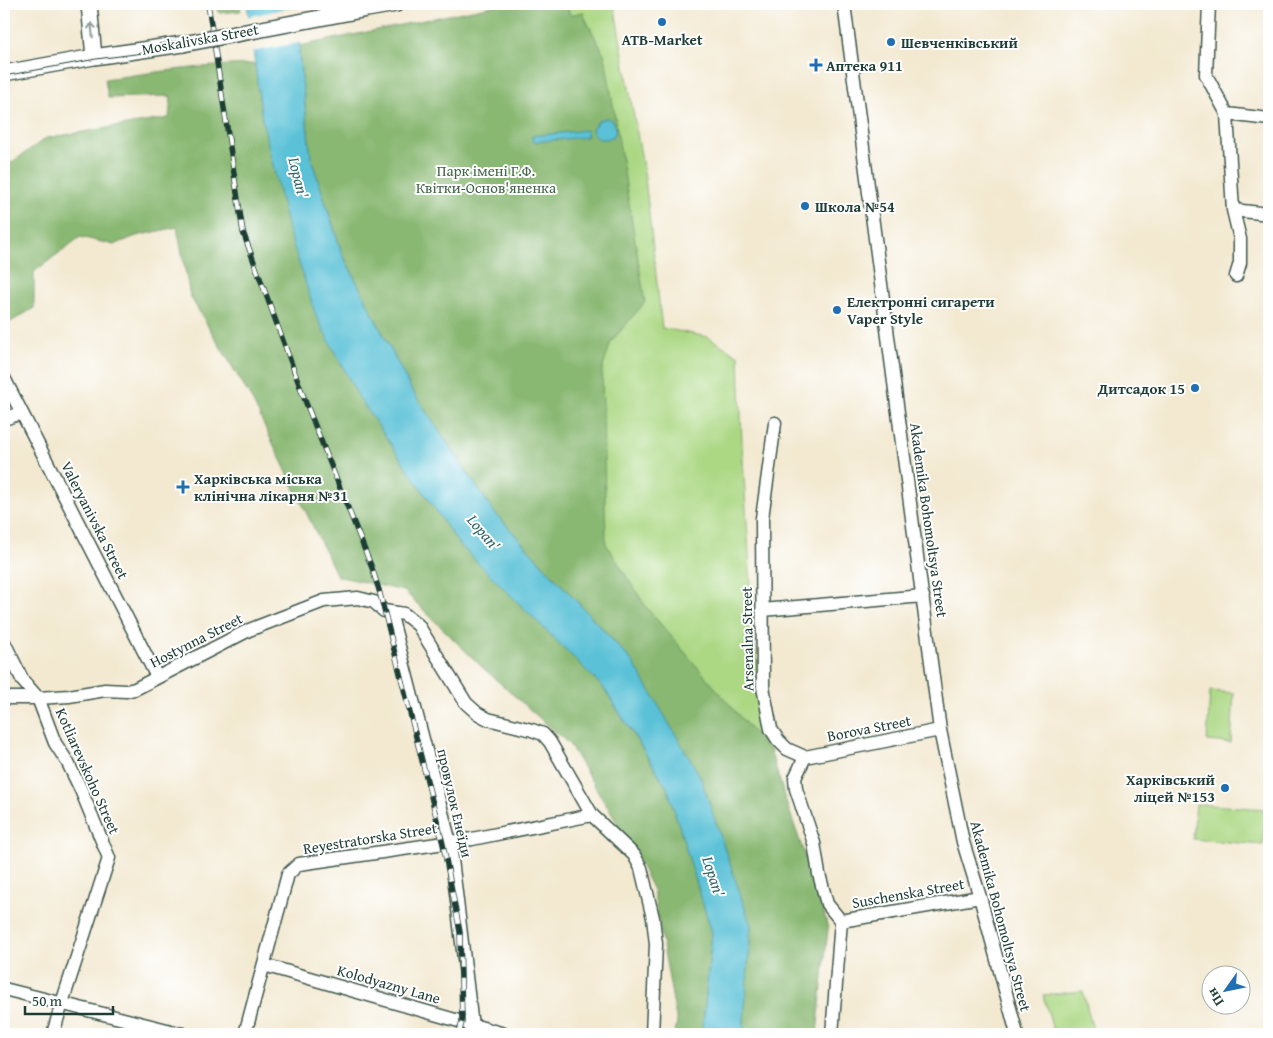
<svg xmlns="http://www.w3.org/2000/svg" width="1273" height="1038" font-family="'Gentium Book Plus',serif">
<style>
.green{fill:#acd884;stroke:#668a5c}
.forest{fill:#89b872;stroke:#547a53}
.water{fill:#5ac1d7;stroke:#3c7f86}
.pier{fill:#f3e9d1}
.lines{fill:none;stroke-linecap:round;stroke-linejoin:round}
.minor-casing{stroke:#3f574c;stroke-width:15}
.tertiary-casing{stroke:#3f574c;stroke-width:18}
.minor{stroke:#fff;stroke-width:12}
.tertiary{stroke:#fff;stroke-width:15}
.tram{stroke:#1f3d34;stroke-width:1}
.rail-casing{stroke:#1f3d34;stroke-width:5.5}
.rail{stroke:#fff;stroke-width:4;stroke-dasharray:11;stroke-linecap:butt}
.tertiary-bridge-casing{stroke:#3f574c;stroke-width:18;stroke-linecap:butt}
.tertiary-bridge{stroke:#fff;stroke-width:15}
.oneway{stroke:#8f9e9a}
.poi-dot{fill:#1f6fb2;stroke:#fff;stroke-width:2}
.labels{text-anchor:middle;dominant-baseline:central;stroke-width:4;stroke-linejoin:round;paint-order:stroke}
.street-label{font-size:15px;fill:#1f3d34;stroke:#fff}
.poi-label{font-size:15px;font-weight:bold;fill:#1f3d34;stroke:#fff;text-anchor:start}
.park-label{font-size:15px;fill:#426448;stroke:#fff}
.water-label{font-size:16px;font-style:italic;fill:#316565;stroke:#fff}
</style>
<rect width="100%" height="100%" fill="#fff"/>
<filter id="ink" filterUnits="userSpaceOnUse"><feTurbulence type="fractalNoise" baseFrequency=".02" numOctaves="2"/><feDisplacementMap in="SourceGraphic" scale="10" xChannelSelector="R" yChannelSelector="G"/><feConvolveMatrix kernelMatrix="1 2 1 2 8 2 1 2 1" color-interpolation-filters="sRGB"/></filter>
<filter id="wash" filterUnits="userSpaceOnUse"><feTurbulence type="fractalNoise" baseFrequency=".0096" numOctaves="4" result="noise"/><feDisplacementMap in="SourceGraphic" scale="20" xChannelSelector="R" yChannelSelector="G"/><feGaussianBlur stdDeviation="1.12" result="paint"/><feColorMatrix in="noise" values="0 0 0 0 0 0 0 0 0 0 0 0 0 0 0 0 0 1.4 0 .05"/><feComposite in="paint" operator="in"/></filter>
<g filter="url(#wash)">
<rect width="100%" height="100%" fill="#f3e9d1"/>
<path class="green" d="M 567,4 L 614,4 L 645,178 L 662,328 L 708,337 L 739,356 L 742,445 L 755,647 L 774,772 L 633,662 L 494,512 Z
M 1210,691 L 1234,693 L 1231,743 L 1207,741 Z
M 1196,804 L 1266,809 L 1263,845 L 1193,839 Z
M 1083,991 L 1094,1034 L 1054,1034 L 1043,995 Z"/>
<path class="forest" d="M 217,4 L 239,4 L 241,11 L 219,13 Z
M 501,4 L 567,4 L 570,15 L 583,12 L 584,16 L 605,56 L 645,302 L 611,342 L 602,370 L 606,544 L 646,607 L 771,753 L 786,801 L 823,908 L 828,929 L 817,1034 L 743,1034 L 751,926 L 633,662 L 494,512 L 411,389 L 342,253 L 311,158 L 299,53 L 300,46 Z
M 255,64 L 262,119 L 456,540 L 603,687 L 668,789 L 712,933 L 702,1034 L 674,1034 L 677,1023 L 653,890 L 627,839 L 569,744 L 484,669 L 404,591 L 337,576 L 251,398 L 190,296 L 177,227 L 136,236 L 114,245 L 80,237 L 34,272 L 34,308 L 4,326 L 4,168 L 46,138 L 169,118 L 171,96 L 108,98 L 105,79 C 155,72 205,65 255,64 Z"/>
<path class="water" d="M 247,4 L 305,4 L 299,53 L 311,158 L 342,253 L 411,389 L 494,512 L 633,662 L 700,776 L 751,926 L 743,1034 L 702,1034 L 712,933 L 667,787 L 603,687 L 458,543 L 358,396 L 316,316 L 288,229 L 262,119 Z
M 607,118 L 613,121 L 616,130 L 614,136 C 604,141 594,141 592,129 L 599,120 Z
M 586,130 L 587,137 L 533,142 L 532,136 Z"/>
<path class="pier" d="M 308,4 L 303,42 L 251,52 L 246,17 Z"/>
</g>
<g filter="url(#ink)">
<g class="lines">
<g class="minor-casing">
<path id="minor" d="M 844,4 L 940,730 L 963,842 L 980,897 L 1017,1034
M 1209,4 L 1206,75 L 1227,114 L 1233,210 L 1240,239 L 1240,263 L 1236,276
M 1227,114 L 1269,119
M 1233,210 L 1269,214
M 4,378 L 157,677
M 4,419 L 21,413
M 775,423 L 762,518 L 763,687 L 771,729 L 778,740 L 787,749 L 805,757 L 795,778 L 796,789 L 814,843 L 819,874 L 827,904 L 841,921 L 832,1034
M 762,610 L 923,596
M 390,612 L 450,843 L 472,1026 L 470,1034
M 4,642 L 23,681 L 38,698 L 55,743 L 68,763 L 81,790 L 109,858 L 62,1003 L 53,1034
M 4,698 L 38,698 L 69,696 L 105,690 L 126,691 L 135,689 L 249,630 L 324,601 L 358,598 L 374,602 L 384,611 L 404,614 L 418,625 L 466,703 L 477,713 L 488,719 L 532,730 L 543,734 L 550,742 L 592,815 L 634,855 L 641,868 L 653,918 L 656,944 L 652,1034
M 805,757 L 940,730
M 841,921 L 980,897
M 264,965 L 504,1034
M 4,989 L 183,1034
M 245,1034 L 288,874 L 299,864 L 472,839 L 592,815"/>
</g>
<g class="tertiary-casing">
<path id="tertiary" d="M 89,4 L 94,57
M 367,9 L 396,4
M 4,73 L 94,57 L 183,44"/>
</g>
<use href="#minor" class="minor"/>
<use href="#tertiary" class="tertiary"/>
<path class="tram" d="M 159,44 L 248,28
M 4,76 L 96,59 L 183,48 L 414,4"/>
<g class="rail-casing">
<path id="rail" d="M 208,4 L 243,232 L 306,403 L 372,568 L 379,590 L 443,844 L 460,932 L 462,1022 L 459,1034"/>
</g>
<use href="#rail" class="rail"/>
<g class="tertiary-bridge-casing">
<path id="tertiary-bridge" d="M 183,44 L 367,9"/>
</g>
<use href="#tertiary-bridge" class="tertiary-bridge"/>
</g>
<defs><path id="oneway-shaft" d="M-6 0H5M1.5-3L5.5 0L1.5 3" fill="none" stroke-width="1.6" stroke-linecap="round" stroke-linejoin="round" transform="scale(1.25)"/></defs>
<use class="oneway" href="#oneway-shaft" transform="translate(92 30) rotate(-96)"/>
</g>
<g class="poi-dot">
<circle cx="662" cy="22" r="5"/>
<circle cx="891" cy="42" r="5"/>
<path d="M813.5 57.5h5v5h5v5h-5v5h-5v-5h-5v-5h5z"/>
<circle cx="805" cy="206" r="5"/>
<circle cx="837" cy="310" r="5"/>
<circle cx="1195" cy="388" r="5"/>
<path d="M180.5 479.5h5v5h5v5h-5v5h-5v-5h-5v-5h5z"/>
<circle cx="1225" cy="788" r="5"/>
</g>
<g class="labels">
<g class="street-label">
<text transform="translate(200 39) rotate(-10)">Moskalivska Street</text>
<text transform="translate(95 520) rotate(63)">Valeryanivska Street</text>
<text transform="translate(929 520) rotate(82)">Akademika Bohomoltsya Street</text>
<text transform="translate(747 639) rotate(-91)">Arsenalna Street</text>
<text transform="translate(196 640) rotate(-27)">Hostynna Street</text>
<text transform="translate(869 728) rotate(-11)">Borova Street</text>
<text transform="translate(88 771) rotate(66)">Kotliarevskoho Street</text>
<text transform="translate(455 803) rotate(77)">провулок Енеїди</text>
<text transform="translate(370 838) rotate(-9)">Reyestratorska Street</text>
<text transform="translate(908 893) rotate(-10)">Suschenska Street</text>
<text transform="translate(1001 916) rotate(75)">Akademika Bohomoltsya Street</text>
<text transform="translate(389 984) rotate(16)">Kolodyazny Lane</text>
</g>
<g class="poi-label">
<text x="662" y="39" text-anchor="middle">ATB-Market</text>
<text x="901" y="42">Шевченківський</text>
<text x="826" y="65">Аптека 911</text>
<text x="815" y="206">Школа №54</text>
<text x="847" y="301">Електронні сигарети<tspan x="847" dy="17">Vaper Style</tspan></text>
<text x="1185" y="388" text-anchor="end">Дитсадок 15</text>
<text x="194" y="478">Харківська міська<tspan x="194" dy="17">клінічна лікарня №31</tspan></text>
<text x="1215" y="779" text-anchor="end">Харківський<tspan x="1215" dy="17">ліцей №153</tspan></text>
</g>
<g class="park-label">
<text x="486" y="170">Парк імені Г.Ф.<tspan x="486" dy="17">Квітки-Основ'яненка</tspan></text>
</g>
<g class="water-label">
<text transform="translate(299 177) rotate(76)">Lopan'</text>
<text transform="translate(484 532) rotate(50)">Lopan'</text>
<text transform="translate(714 876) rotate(72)">Lopan'</text>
</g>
</g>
<rect width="1273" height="1038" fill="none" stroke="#fff" stroke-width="20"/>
<g transform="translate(1226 990) rotate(237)"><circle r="24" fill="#ffffff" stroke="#a5b1ae"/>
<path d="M0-4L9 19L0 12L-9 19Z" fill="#1f6fb2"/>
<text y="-8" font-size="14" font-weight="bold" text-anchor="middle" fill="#1f3d34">Пн</text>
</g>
<path d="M25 1006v8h88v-8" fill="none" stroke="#1f3d34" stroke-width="2.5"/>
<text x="32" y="1006" font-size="15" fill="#1f3d34" stroke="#ffffff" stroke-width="4" paint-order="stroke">50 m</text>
</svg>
